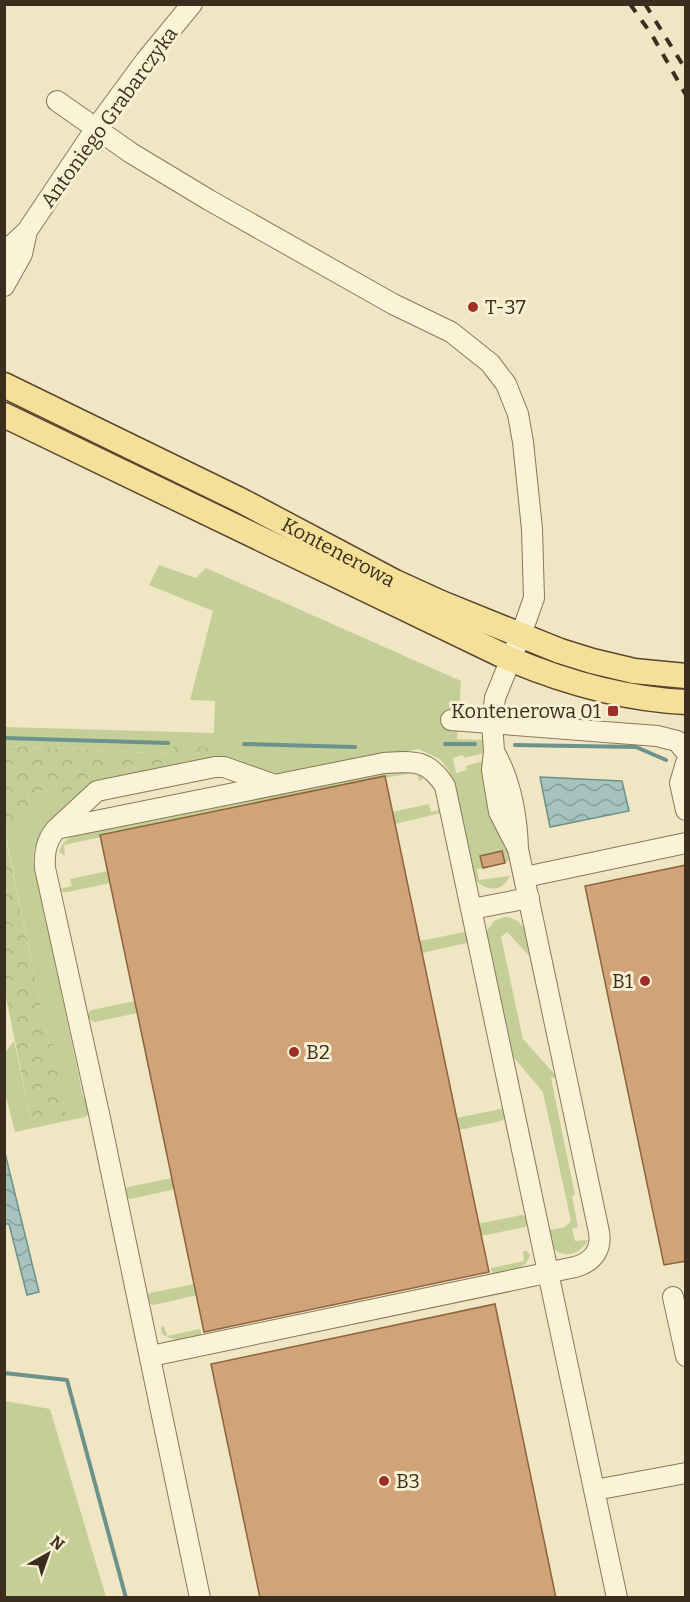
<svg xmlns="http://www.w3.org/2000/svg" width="690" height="1602" font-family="Bitter,serif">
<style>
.grass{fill:#c3cf97}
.forest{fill:url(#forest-crowns)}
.water{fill:url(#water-waves);stroke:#6c928b;stroke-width:1.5}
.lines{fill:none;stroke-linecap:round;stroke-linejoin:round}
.stream{stroke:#6c928b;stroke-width:4}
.building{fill:#d0a478;stroke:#8c633e;stroke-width:1.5}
.minor-casing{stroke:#8b7859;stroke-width:22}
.major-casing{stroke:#59452d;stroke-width:27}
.minor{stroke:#faf3d7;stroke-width:20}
.major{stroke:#f5e09a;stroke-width:24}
.rail{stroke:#3b2e1e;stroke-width:4;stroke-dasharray:10 10;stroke-linecap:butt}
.poi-dot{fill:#9d2f26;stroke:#f7f0d3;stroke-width:2}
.labels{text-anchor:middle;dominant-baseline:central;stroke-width:6;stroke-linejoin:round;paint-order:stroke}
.street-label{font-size:20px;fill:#3b2e1e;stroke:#f7f0d3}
.poi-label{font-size:20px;fill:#3b2e1e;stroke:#f7f0d3;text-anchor:start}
</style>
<defs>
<pattern id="forest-crowns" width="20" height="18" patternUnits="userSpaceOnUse" patternTransform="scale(1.5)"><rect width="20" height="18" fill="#c3cf97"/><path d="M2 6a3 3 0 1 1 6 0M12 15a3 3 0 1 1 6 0" fill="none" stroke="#a8b282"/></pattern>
<pattern id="water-waves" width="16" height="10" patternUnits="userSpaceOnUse" patternTransform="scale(1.5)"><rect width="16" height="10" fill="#a6c3bd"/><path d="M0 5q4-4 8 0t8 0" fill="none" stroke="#889f99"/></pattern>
</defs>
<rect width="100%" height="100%" fill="#f0e6c3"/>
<path class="grass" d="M 159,565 L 196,578 L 206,568 L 461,681 L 457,739 L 483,740 L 485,753 L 464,758 L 463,755 L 453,758 L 456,773 L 467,770 L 466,766 L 487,760 L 510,859 L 505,863 L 502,851 L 481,856 L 483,868 L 477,869 L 479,880 L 510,876 C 501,893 487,892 474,879 L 449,771 L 440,759 L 418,749 L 270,778 L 221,762 L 98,787 L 42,834 L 34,849 L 33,860 L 83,1096 L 92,1108 L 91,1113 L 85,1117 L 15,1132 L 4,1089 L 5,1053 L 14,1041 L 32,1125 L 54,1044 L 49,1045 L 5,832 L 33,824 L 27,794 L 47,790 L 61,799 L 94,773 L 137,768 L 138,776 L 183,765 L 182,760 L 217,755 L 173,747 L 173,754 L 5,746 L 5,727 L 214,733 L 215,701 L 190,700 L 213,611 L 149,585 Z
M 398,768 L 409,768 L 420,772 L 423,779 L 419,781 L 417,772 L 385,778 L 384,776 L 101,835 L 101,837 L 64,845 L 65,856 L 59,852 C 61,843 69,837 77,834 Z
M 429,804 L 431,812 L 443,809 L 441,813 L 395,824 L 392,812 Z
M 108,871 L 110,883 L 68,892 L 63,892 L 60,889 L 72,886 L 70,879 Z
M 504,917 C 528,918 528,941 533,960 L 507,932 L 501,937 L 523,1039 L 557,1077 L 551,1078 L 575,1195 L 572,1196 L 578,1227 L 572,1229 L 575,1241 L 588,1240 C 581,1254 561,1261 551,1245 C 548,1241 547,1236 546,1231 L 565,1227 L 571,1221 L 543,1092 L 509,1052 L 485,934 L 494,921 Z
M 464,932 L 466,933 L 469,942 L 467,943 L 422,953 L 420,941 Z
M 135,1001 L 138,1013 L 95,1022 L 88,1019 L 87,1014 L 91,1010 Z
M 501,1109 L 504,1110 L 506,1118 L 501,1121 L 459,1130 L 456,1118 Z
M 172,1178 L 175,1189 L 131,1199 L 126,1197 L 125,1189 L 128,1187 Z
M 521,1215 L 527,1216 L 529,1223 L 525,1227 L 481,1236 L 478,1224 Z
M 523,1251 L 527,1251 L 530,1255 C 525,1272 508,1272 493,1275 L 491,1268 L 524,1261 Z
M 194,1284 L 197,1295 L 154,1305 L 148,1303 L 146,1297 L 150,1293 Z
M 164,1326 L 167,1336 L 200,1329 L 202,1336 C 187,1340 177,1343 162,1334 L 161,1327 Z
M 5,1401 L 50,1409 L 106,1597 L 5,1597 Z"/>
<path class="forest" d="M 5,746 L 173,754 L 173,746 L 216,748 L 217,755 L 183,760 L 183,766 L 138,776 L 137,768 L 94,773 L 61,799 L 47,790 L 27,794 L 33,824 L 5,832 Z
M 5,835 L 49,1044 L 54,1044 L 66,1116 L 32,1125 L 5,992 Z"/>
<path class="water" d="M 540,777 L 622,781 L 629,811 L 550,827 Z
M 5,1153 L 39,1292 L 27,1295 L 9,1224 L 5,1224 Z"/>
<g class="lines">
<path class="stream" d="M 4,738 L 168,743
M 244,744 L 355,747
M 445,744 L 475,744
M 515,745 L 636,747 L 666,760
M 4,1373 L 67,1380 L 126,1598"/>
</g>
<path class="building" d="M 385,776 L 489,1272 L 204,1332 L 100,835 Z
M 502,851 L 505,863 L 483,868 L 480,856 Z
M 686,865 L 686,1261 L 664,1265 L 585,886 Z
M 495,1304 L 556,1598 L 260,1598 L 211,1364 Z"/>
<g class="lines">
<g class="minor-casing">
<path id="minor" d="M 57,101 L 131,153 L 209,200 L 393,304 L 451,332 L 490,363 L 506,384 L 518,414 L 523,442 L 532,529 L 534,598 L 523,629 L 495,698 L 492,722 L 494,751 L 492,770 L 499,812 L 518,849
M 4,255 L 10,247 L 27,231 L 96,128 L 146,60 L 192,4
M 4,286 L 22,254 L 27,231
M 451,720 L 657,736 L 677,741 L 686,752
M 686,763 L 680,783 L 686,810
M 56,829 L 97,791 L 215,767 L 224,767 L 275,785
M 525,877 L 686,843
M 472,909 L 529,898
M 673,1297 L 686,1356
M 151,1356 L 575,1267 C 593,1262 602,1250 599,1232 L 518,849 C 517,816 511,782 495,753
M 595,1490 L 686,1473
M 200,1598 L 100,1118 L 45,868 C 44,853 46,841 56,829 L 384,763 C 413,761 428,759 445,786 L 617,1598"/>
</g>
<g class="major-casing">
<g id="major">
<path id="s1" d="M 4,385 L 242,501 L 395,582 L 441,603 L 560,651 L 592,661 L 634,671 L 686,676"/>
<path d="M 4,415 L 510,659 C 567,683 624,699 686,702"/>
</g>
</g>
<use href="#minor" class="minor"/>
<use href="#major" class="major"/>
<path class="rail" d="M 630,4 L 652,35 L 686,95
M 645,4 L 686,70"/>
</g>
<g class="poi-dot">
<circle cx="473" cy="307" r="6"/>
<rect x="607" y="705" width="12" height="12" rx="3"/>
<circle cx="645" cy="981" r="6"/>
<circle cx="294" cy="1052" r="6"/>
<circle cx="384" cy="1481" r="6"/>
</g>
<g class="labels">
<g class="street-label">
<text transform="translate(109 117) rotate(-54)">Antoniego Grabarczyka</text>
<text stroke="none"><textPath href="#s1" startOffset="374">Kontenerowa</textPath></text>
</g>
<g class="poi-label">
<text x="485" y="307">T-37</text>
<text x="601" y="711" text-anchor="end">Kontenerowa 01</text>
<text x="633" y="981" text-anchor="end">B1</text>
<text x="306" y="1052">B2</text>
<text x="396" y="1481">B3</text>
</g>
</g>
<rect width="690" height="1602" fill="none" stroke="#3b2e1e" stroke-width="12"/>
<g transform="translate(48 1554) rotate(40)" stroke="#f7f0d3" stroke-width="4.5" paint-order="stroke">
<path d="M0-4.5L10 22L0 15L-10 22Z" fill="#3b2e1e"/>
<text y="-9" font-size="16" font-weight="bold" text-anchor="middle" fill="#3b2e1e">N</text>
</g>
</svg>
